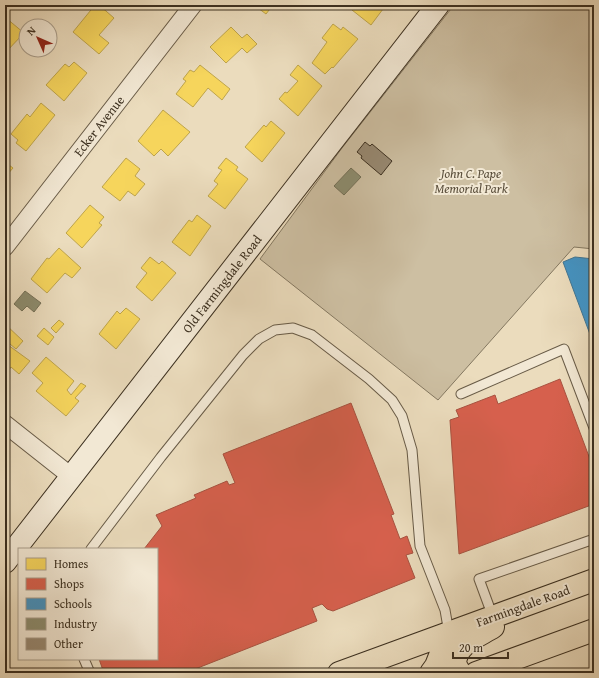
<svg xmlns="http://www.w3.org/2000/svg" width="599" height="678" font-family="'Gentium Book Plus',serif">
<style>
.green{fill:#cdbfa2;stroke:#847861}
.homes{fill:#f6d55c;stroke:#bea44a}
.shops{fill:#d6604d;stroke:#a85240}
.schools{fill:#4393c3;stroke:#417592}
.industry{fill:#8c8c6e;stroke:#747057}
.building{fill:#978972;stroke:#3c3020}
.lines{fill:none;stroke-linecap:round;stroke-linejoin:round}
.lane-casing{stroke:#685b47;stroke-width:11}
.street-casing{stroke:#685b47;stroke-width:19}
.secondary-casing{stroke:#3c3020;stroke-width:24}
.primary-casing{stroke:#3c3020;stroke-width:24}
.lane{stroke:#f2e8d4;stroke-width:9}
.street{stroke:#f2e8d4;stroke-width:17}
.secondary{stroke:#f2e8d4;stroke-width:22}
.primary{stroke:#ebdcbd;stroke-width:22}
.labels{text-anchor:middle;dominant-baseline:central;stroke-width:4;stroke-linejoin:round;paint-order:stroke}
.street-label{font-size:13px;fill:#3c3020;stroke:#f2e8d4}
.park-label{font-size:13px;font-style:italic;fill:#594d3a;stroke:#f2e8d4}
</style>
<rect width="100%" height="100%" fill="#ebdcbd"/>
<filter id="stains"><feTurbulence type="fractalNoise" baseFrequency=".005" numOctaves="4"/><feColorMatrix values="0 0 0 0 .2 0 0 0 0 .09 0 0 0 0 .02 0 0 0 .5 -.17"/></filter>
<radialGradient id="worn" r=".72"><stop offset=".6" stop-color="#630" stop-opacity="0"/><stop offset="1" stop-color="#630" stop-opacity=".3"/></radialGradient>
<path class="green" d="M 454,5 L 594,5 L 594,249 L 574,247 L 438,400 L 260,259 L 342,148 Z"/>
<path class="homes" d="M 95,5 L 99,5 L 114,18 L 99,35 L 109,43 L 99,54 L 73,32 Z
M 254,5 L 273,5 L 266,14 Z
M 356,5 L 386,5 L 371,25 L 352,10 Z
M 6,18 L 24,33 L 5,53 L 5,19 Z
M 333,24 L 341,30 L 343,27 L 358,39 L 333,68 L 332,67 L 325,74 L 312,63 L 327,42 L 322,38 Z
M 231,27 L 242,38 L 247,34 L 257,44 L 247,53 L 242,48 L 226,63 L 210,47 Z
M 74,62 L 87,73 L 64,101 L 46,85 L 65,64 L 69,67 Z
M 200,65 L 230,89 L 222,100 L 208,88 L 193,107 L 176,94 L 186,81 L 183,79 L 190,70 L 194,72 Z
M 298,65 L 322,86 L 298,116 L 279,99 L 285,92 L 287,93 L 298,81 L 290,75 Z
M 41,103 L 55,115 L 26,151 L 16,143 L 18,140 L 11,134 L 27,114 L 30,117 Z
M 163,110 L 190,132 L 168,156 L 161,149 L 154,156 L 138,141 Z
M 271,121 L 285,133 L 262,162 L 245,147 L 264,125 L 266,127 Z
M 126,158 L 140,169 L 135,176 L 145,184 L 135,196 L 128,191 L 120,201 L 102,187 Z
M 226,158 L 238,167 L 236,170 L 248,179 L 225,209 L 208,196 L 218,184 L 214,181 L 222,170 L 218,168 Z
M 5,162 L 13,168 L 6,176 L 8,177 L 5,180 Z
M 90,205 L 104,217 L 99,223 L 102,225 L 82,248 L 66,233 Z
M 197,215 L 211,226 L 190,256 L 172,242 L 189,220 L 192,222 Z
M 59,248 L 81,268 L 72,278 L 65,273 L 47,293 L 31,279 L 47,258 L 49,259 Z
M 150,257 L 159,264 L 162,261 L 176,273 L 152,301 L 136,287 L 147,273 L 141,268 Z
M 126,308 L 140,319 L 116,349 L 99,334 L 117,311 L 120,314 Z
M 59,320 L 64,324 L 56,333 L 51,328 Z
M 5,324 L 23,341 L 16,349 L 10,344 L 8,345 L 30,361 L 19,374 L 11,367 L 9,370 L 5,367 Z
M 44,328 L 54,337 L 48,345 L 37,336 Z
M 46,357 L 74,381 L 67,390 L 71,395 L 81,383 L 86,386 L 75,398 L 79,401 L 66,416 L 36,391 L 43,383 L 32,373 Z"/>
<path class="shops" d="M 560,379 L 594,470 L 594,504 L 459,554 L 450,420 L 459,417 L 456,410 L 495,395 L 498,404 Z
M 351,403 L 394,514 L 391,515 L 400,539 L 407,536 L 413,553 L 406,555 L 415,578 L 333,611 L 327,609 L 322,604 L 312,608 L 317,621 L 185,673 L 104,673 L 99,659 L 157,659 L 157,549 L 144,549 L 162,526 L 156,515 L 196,498 L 194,495 L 227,481 L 229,485 L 235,483 L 223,454 Z"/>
<path class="schools" d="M 575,257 L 594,259 L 594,345 L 563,262 Z"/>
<path class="industry" d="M 351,168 L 361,177 L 344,195 L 334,186 Z
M 25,291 L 41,303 L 34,312 L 27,306 L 22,311 L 14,304 Z"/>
<path class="building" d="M 365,142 L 370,146 L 372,144 L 392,161 L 381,175 L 361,158 L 362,156 L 357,152 Z"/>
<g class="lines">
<g class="lane-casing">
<path id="lane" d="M 461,394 L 564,349 L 594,428
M 91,549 L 161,457 L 243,355 L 259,339 L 275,330 L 293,328 L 312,335 L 369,379 L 392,400 L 402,416 L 412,450 L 420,546 L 445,610 L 449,633
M 493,617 L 479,579 L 594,539
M 84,659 L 90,673"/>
</g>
<g class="street-casing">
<path id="street" d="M 5,247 L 193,5
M 5,424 L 72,477"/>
</g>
<g class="secondary-casing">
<path id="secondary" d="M 5,562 L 438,5"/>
</g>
<g class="primary-casing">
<path id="primary" d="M 339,673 L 594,580
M 431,673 L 436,666 L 449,633
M 460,673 L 455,664 C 455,644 479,636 493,627
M 476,673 L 594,630"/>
</g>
<use href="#lane" class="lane"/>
<use href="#street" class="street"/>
<use href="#secondary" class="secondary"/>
<use href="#primary" class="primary"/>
</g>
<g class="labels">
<g class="street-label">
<text transform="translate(99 126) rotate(-52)">Ecker Avenue</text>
<text transform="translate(222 284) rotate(-52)">Old Farmingdale Road</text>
<text transform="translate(523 606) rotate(-20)">Farmingdale Road</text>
</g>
<g class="park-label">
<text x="471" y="173">John C. Pape<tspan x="471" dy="15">Memorial Park</tspan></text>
</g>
</g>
<rect width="599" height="678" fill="none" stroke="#ebdcbd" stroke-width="20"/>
<rect x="6" y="6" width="587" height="666" fill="none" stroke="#3c3020" stroke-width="2"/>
<rect x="10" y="10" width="579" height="658" fill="none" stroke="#3c3020"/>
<rect x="18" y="548" width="140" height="112" fill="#f2e8d4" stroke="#a99e8c"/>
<rect x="26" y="558" width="20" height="12" fill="#f6d55c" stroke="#a99e8c"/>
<text x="54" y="568" font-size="12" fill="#3c3020">Homes</text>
<rect x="26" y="578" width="20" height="12" fill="#d6604d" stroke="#a99e8c"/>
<text x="54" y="588" font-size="12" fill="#3c3020">Shops</text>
<rect x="26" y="598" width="20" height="12" fill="#4393c3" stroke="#a99e8c"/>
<text x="54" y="608" font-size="12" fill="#3c3020">Schools</text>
<rect x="26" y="618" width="20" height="12" fill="#8c8c6e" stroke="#a99e8c"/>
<text x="54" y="628" font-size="12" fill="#3c3020">Industry</text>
<rect x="26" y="638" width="20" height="12" fill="#978972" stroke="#a99e8c"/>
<text x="54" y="648" font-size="12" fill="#3c3020">Other</text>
<g transform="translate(38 38) rotate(315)"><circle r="19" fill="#f2e8d4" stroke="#a99e8c"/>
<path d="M0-3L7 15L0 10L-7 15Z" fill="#8f2418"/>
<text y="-6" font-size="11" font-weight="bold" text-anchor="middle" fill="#3c3020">N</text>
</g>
<path d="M453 652v6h55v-6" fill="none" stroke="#3c3020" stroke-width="2"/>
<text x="459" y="652" font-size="12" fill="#3c3020" stroke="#f2e8d4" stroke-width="3" paint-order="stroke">20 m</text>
<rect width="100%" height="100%" filter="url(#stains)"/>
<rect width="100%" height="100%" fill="url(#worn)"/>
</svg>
